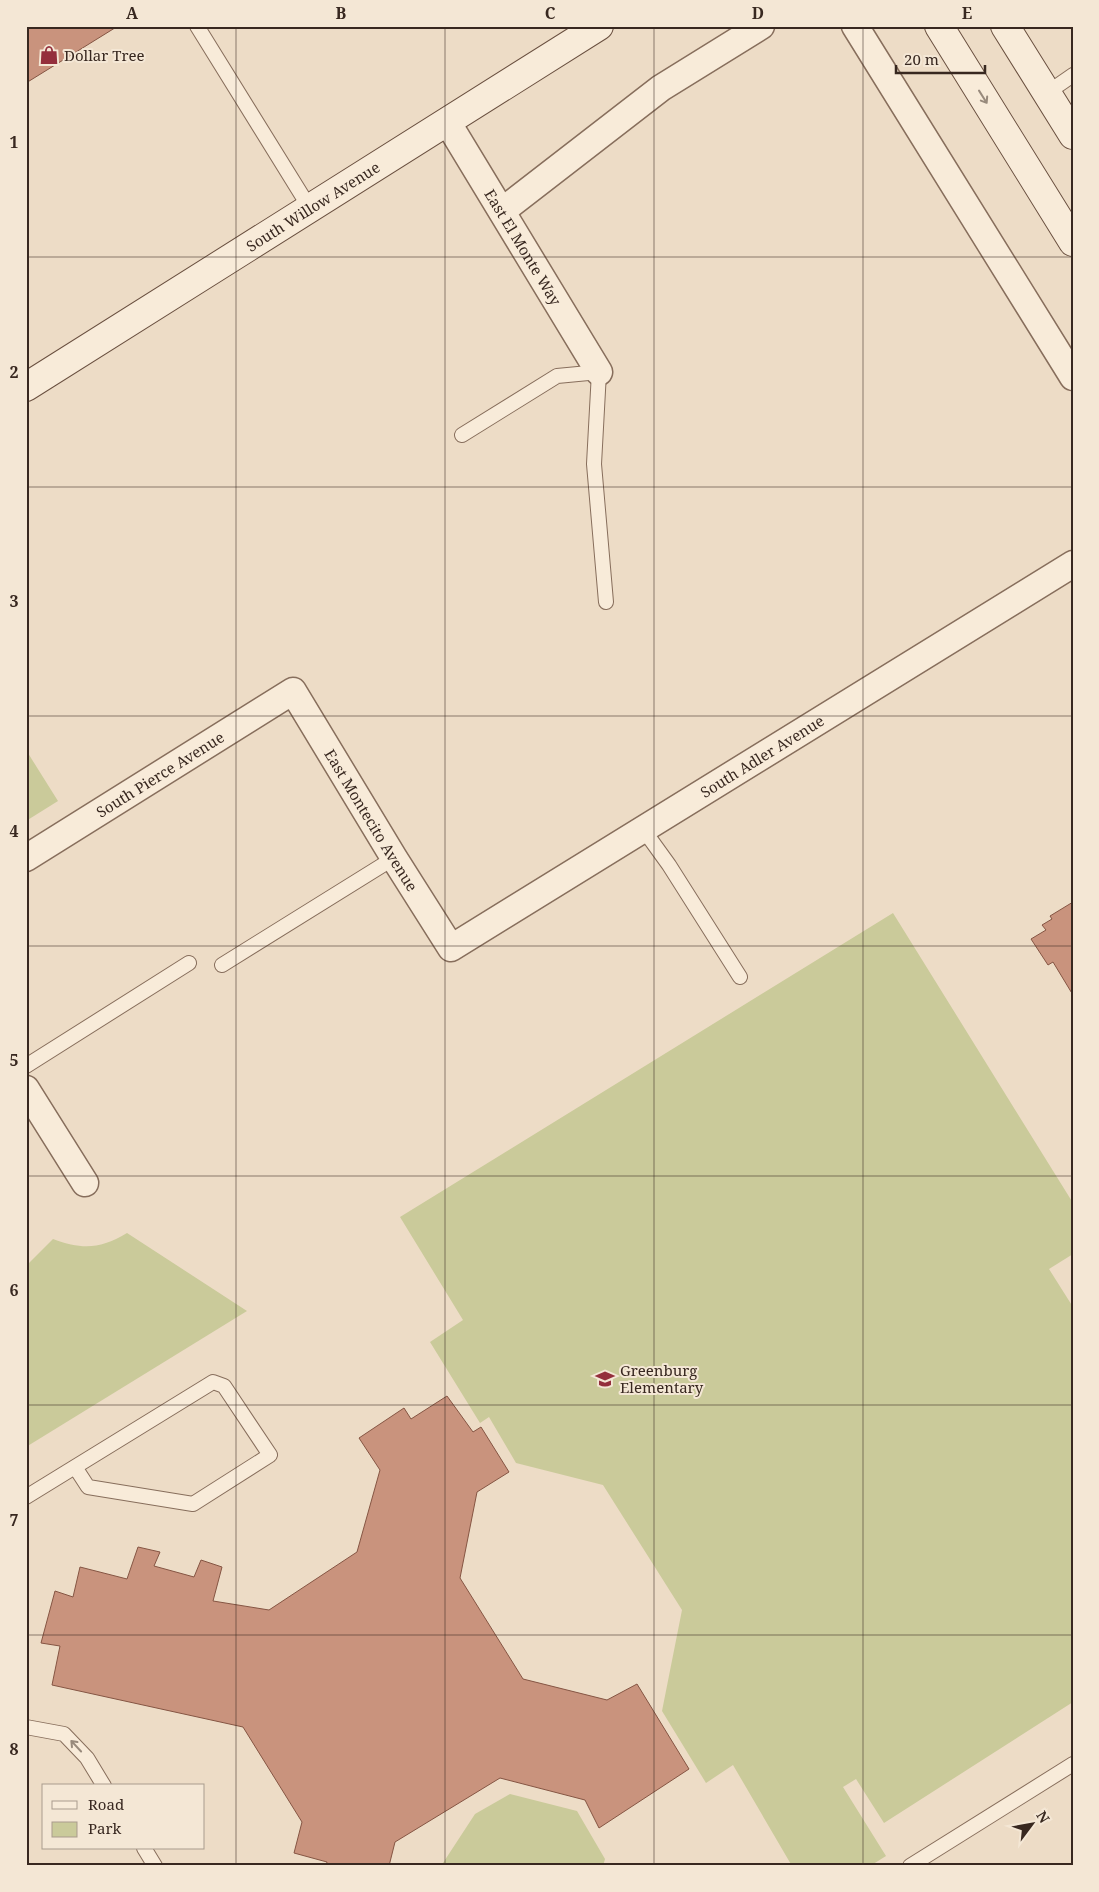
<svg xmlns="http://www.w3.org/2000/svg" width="1099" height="1892" font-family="'Noto Serif',serif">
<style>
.green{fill:#caca9a}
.building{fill:#c9937d;stroke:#855543}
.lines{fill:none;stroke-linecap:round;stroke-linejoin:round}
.lane-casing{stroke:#876e5c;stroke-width:16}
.street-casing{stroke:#876e5c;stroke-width:29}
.secondary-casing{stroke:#694f3f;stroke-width:30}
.lane{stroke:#f8ebd9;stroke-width:14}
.street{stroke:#f8ebd9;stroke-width:26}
.secondary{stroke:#f8ebd9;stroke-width:28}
.oneway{stroke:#988a7c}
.grid{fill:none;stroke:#382820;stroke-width:1;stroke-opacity:0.55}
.labels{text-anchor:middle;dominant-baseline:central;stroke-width:4;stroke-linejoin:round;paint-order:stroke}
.poi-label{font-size:15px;fill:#382820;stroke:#f4e7d5;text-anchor:start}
.street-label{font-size:15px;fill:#382820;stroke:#f4e7d5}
.neatline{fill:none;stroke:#382820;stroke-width:2}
.grid-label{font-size:16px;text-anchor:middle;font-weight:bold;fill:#382820}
</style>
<rect width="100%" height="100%" fill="#eddcc6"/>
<path class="green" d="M 26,750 L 58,801 L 26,821 Z
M 893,913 L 1073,1203 L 1073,1254 L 1049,1269 L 1073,1307 L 1073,1702 L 884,1823 L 856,1779 L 843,1787 L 886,1856 L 870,1866 L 792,1866 L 733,1765 L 706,1783 L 662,1711 L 682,1610 L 603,1485 L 516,1463 L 489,1417 L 480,1423 L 430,1342 L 463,1320 L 400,1217 Z
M 127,1233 L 247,1311 L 26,1447 L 26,1266 L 53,1239 C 83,1250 100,1249 127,1233 Z
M 510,1794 L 577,1811 L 605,1859 L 603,1866 L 441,1866 L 475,1814 Z"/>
<path class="building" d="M 26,26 L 118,26 L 26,83 Z
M 1073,902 L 1073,995 L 1053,962 L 1048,965 L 1031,939 L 1046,930 L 1042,925 L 1052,919 L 1050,916 Z
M 447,1396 L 473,1432 L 481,1427 L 509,1472 L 477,1492 L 460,1578 L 523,1679 L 607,1700 L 637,1684 L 689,1769 L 599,1828 L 585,1800 L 500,1778 L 395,1842 L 389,1866 L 326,1866 L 327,1862 L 294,1853 L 302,1822 L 243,1727 L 52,1685 L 60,1646 L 41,1643 L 55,1591 L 73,1597 L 80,1567 L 127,1579 L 138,1547 L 160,1552 L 154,1566 L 194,1577 L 201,1560 L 222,1567 L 213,1601 L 269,1610 L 357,1552 L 380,1470 L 359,1438 L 404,1408 L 411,1419 Z"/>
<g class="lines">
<g class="lane-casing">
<path id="lane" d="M 197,26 L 311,210
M 1047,93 L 1073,75
M 462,435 L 557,376 L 599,372 L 594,464 L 606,602
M 643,829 L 669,865 L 740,977
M 222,965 L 394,858
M 26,1066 L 189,963
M 26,1497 L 213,1382 L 224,1386 L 270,1455 L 193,1504 L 88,1487 L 75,1467
M 26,1727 L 64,1734 L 87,1758 L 104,1786
M 144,1848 L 155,1866
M 910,1866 L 1073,1764"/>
</g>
<g class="street-casing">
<g id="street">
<path d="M 855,26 L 1073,377"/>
<path id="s1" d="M 448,123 L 599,372"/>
<path d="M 502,211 L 661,88 L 761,26"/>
<path id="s2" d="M 26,858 L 293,691 L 394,858 L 451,948 L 1073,564"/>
<path d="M 26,1089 L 85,1183"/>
</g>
</g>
<g class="secondary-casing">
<g id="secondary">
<path d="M 939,26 L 1073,242"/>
<path d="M 1005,26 L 1073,135"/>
<path id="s3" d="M 26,387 L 599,26"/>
</g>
</g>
<use href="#lane" class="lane"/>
<use href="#street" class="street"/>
<use href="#secondary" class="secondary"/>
</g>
<defs><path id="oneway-shaft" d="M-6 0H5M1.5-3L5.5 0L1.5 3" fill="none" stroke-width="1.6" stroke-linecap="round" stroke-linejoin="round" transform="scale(1.25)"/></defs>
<g class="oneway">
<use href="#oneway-shaft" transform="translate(983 97) rotate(58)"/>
<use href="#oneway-shaft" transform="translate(76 1746) rotate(-133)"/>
</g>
<path class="grid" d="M 236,26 L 236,1866M 445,26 L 445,1866M 654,26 L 654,1866M 863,26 L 863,1866M 26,257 L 1073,257M 26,487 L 1073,487M 26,716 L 1073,716M 26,946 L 1073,946M 26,1176 L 1073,1176M 26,1405 L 1073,1405M 26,1635 L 1073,1635"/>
<defs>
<g id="shop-bare" transform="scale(1.5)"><path d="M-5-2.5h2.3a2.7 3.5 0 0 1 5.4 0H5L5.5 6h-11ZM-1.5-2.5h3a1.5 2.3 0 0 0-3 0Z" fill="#942f3c" stroke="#f4e7d5" stroke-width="2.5" paint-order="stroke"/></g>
<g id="school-bare" transform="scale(1.5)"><path d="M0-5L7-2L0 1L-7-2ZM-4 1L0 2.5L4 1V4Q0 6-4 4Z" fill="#942f3c" stroke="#f4e7d5" stroke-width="2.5" paint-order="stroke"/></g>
</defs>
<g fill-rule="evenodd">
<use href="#shop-bare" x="49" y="55"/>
<use href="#school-bare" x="605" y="1379"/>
</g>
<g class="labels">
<g class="poi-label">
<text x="64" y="55">Dollar Tree</text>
<text x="620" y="1370">Greenburg<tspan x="620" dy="17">Elementary</tspan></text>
</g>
<g class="street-label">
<text stroke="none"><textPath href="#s3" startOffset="339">South Willow Avenue</textPath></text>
<text stroke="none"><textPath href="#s1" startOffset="145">East El Monte Way</textPath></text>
<text stroke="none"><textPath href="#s2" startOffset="982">South Adler Avenue</textPath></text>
<text stroke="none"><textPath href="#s2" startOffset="158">South Pierce Avenue</textPath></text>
<text stroke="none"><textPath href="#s2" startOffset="466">East Montecito Avenue</textPath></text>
</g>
</g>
<rect width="1099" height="1892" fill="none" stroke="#f4e7d5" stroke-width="55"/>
<rect x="42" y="1784" width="162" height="65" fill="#f4e7d5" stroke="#a99b8d"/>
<rect x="52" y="1801" width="25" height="8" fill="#f8ebd9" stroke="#a99b8d"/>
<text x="88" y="1810" font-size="15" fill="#382820">Road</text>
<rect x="52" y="1822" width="25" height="15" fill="#caca9a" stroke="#a99b8d"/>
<text x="88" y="1834" font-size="15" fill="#382820">Park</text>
<g transform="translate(1032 1824) rotate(58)" stroke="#f4e7d5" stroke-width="4" paint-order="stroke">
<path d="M0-4L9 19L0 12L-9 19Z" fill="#382820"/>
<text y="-8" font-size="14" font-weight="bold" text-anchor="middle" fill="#382820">N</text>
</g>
<path d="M896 65v8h89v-8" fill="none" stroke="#382820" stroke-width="2.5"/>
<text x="904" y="65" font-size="15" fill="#382820" stroke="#f4e7d5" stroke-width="4" paint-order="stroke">20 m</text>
<rect x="28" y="28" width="1044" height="1836" class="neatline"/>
<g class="grid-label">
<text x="132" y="19">A</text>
<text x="341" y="19">B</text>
<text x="550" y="19">C</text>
<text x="758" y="19">D</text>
<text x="967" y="19">E</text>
<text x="14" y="148">1</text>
<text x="14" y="378">2</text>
<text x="14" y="607">3</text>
<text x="14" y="837">4</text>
<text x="14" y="1066">5</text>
<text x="14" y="1296">6</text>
<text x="14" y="1526">7</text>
<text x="14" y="1755">8</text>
</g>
</svg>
